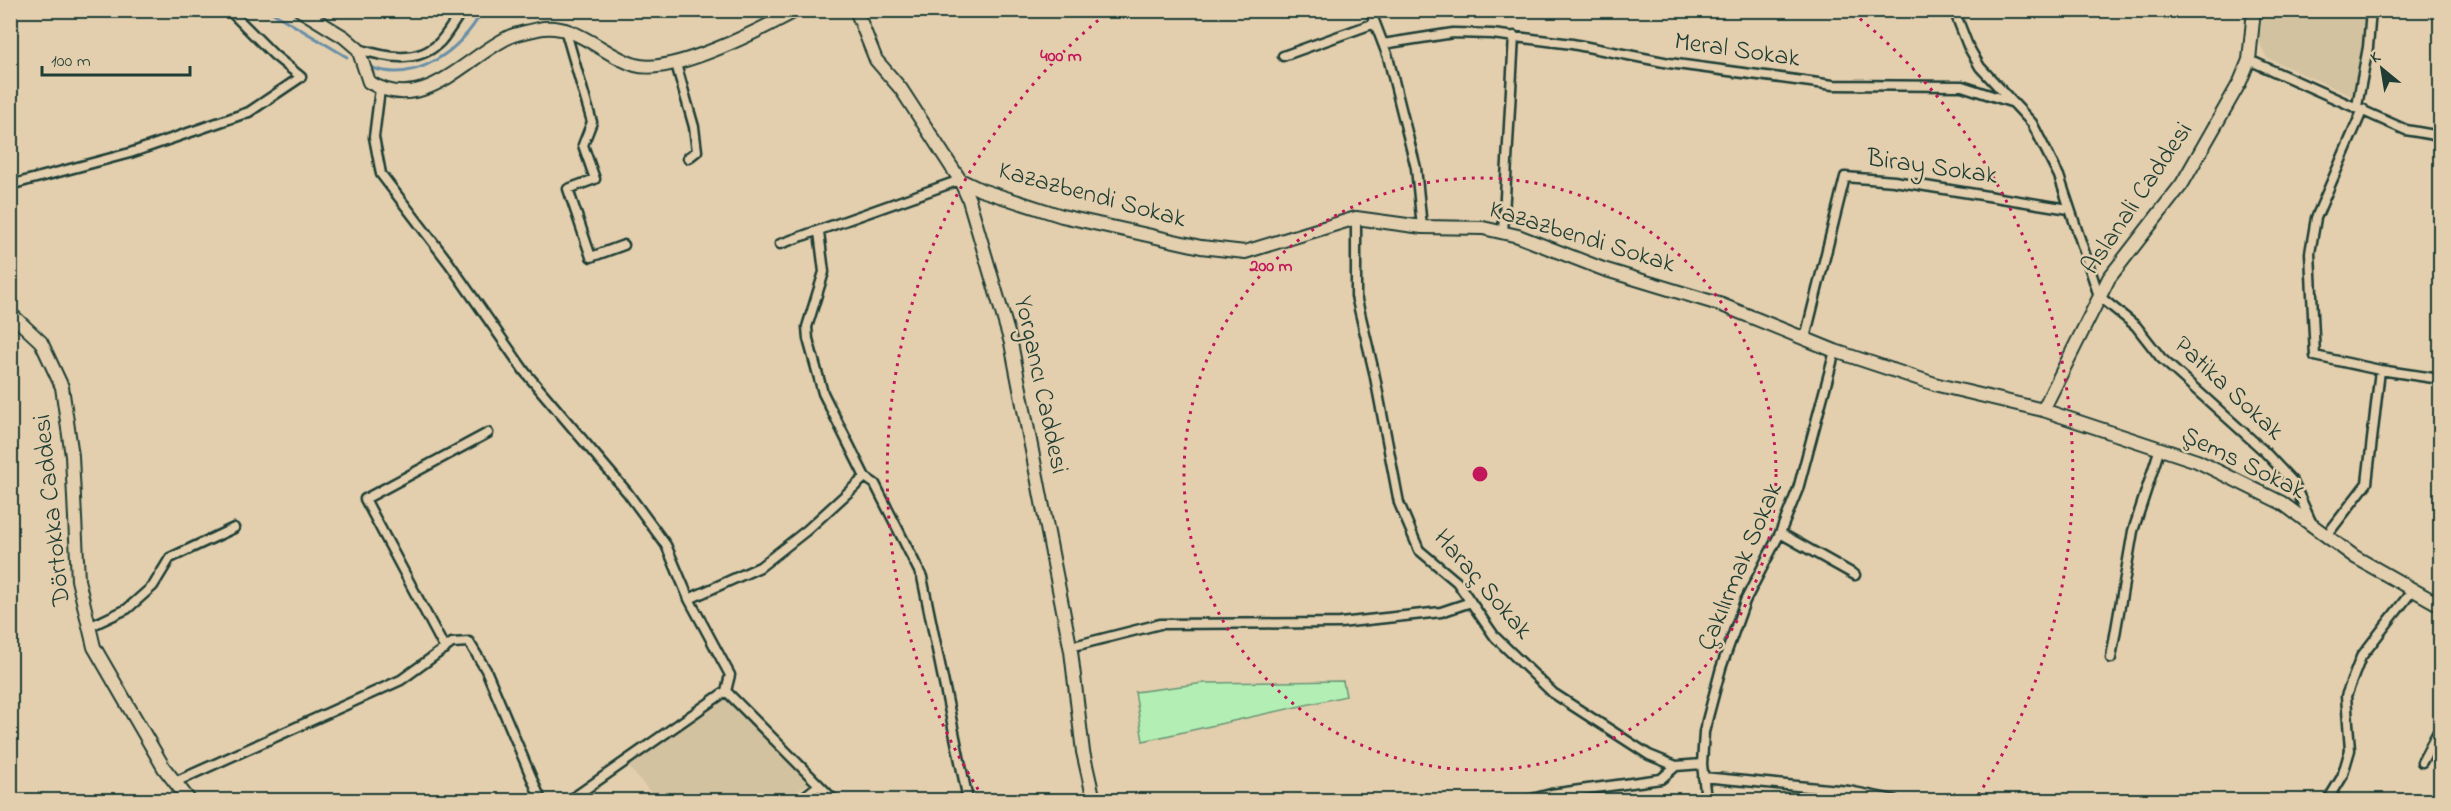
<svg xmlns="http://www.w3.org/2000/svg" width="2451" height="811" font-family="'Indie Flower',sans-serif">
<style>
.built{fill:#d3c29f}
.green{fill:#b3efb5;stroke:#699674;stroke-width:1.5}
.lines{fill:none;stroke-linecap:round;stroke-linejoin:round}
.stream{stroke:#698fa7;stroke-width:3}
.street-casing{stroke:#1f3d34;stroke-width:13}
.secondary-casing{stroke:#1f3d34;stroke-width:16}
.street{stroke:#e3cfae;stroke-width:8}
.secondary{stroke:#e3cfae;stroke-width:12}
.ring{fill:none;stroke:#c2185b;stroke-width:3;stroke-dasharray:3 6}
.labels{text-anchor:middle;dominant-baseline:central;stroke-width:5;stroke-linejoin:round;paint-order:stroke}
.street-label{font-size:26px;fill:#1f3d34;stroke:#e3cfae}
.centre{fill:#c2185b;stroke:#e3cfae;stroke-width:3}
.ring-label{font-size:18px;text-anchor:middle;font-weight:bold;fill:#c2185b;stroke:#e3cfae;stroke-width:5;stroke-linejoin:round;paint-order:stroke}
</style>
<rect width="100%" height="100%" fill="#e3cfae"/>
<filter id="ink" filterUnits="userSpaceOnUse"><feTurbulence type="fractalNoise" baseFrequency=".0167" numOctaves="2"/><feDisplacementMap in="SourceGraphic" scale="12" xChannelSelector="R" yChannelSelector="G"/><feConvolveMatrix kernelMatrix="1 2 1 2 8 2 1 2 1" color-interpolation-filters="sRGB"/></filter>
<g filter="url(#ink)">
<path class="built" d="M 2263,11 L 2366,11 L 2354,97 L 2267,58 L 2259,42 Z
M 723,697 L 809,783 L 787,800 L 657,800 L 629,767 Z"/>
<path class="green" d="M 1343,681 L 1346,696 L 1143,741 L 1135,692 L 1205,683 Z"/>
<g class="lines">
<path class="stream" d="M 268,10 L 347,57
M 370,67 C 416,85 461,50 483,10"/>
<g class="street-casing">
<path id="street" d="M 1370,10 L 1388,57 L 1416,168 L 1422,227
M 1954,10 L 1968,46 L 1980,67 L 2032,123 L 2059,176 L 2099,296 L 2136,326 L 2161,358 L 2263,450 L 2293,482 L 2312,524
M 565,29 L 592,122 L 583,145 L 595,179 L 568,189 L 591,257 L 624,245
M 1383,44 L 1453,33 L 1492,34 L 1572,44 L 1669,63 L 1833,85 L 1962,86 L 2011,102
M 358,49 C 385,57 417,65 440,42 C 448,33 455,21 462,10
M 1283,56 L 1375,23
M 2249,60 L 2406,130 L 2440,136
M 676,64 L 694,127 L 697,151 L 688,158
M 380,89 L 374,137 L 381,174 L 449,263 L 525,372 L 627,492 L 666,545 L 689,599 L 730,675 L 726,691
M 2357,106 L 2368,47 L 2371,10
M 2363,109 L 2316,218 L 2310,253 L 2315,356 L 2380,370 L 2440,379
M 10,185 L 130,153 L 249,112 L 301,77 L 274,55 L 229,10
M 1356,218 L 1356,296 L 1374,372 L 1399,503 L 1419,550 L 1457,582 L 1495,637 L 1553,693 L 1649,755 L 1676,766 L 1702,764
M 819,232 L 824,272 L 807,327 L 808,339 L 823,393 L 865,477 L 875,484 L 922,577 L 968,800
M 1503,233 L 1514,36
M 780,244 L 960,180
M 1805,338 L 1845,177 L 1894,181 L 2069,209
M 1780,533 L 1855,575
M 2327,535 L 2367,483 L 2380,370
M 689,599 L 760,567 L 807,530 L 865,477
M 89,627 L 127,609 L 153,586 L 170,558 L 234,528
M 1070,647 L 1160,624 L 1340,623 L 1441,612 L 1471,602
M 445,649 L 365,499 L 488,433
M 2111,658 L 2133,531 L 2160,448
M 2422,762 L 2440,728
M 1703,777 L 1849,791 L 1894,800
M 175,782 L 401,680 L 452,643 L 469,642 L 486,670 L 541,800
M 570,800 L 726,691 L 834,800
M 800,800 L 819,785
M 1528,800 L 1551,794 L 1661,779 L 1676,766
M 1706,800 L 1702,764 L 1704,732 L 1721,668 L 1745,601 L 1780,533 L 1798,489 L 1835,351
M 2328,800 L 2342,777 L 2350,750 L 2346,696 L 2361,657 L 2412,591"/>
</g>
<g class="secondary-casing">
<path id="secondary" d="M 300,10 L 344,37 L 358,49 L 369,82 C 424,116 465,57 511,36 C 519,33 530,31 538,29 C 575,21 602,55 635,65 C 672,76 762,29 797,10
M 856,10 L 876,60 L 901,89 L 960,180 L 969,200 L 1011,343 L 1071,651 L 1083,752 L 1094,800
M 960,180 L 981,190 L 1062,216 L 1201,247 L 1245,252 L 1356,218 L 1422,227 L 1483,228 L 1518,236 L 1603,269 L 1722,305 L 1835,351 L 1938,385 L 2043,410 L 2197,461 L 2282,503 L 2355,557 L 2440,605
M 10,313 L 41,342 L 62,387 L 72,456 L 78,580 L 94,647 L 164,768 L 189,800
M 2043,410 L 2109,278 L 2182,184 L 2240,82 L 2249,60 L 2254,10"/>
</g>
<use href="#street" class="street"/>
<use href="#secondary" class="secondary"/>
</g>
</g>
<g class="ring">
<circle cx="1480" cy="474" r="296"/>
<path d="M983 797A593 593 0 0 1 1107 13M1853 13A593 593 0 0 1 1977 797"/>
</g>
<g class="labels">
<g class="street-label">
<text transform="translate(1737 51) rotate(8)">Meral Sokak</text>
<text transform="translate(1932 168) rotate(8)">Biray Sokak</text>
<text transform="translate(1092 196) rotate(15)">Kazazbendi Sokak</text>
<text transform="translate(2138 199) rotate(-56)">Aslanali Caddesi</text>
<text transform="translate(1582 238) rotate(17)">Kazazbendi Sokak</text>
<text transform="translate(1040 385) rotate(78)">Yorgancı Caddesi</text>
<text transform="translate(2228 389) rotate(43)">Patika Sokak</text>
<text transform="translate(2243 464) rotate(26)">Şems Sokak</text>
<text transform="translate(53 510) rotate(-96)">Dörtokka Caddesi</text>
<text transform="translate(1741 567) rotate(-67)">Çakılırmak Sokak</text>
<text transform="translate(1482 585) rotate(49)">Haraç Sokak</text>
</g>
</g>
<circle cx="1480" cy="474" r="9" class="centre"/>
<g class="ring-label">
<text x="1061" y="61">400 m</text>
<text x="1271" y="271">200 m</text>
</g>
<rect width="2451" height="811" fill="none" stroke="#e3cfae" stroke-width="36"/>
<rect x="18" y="18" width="2415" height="775" fill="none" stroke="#1f3d34" stroke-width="2" filter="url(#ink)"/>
<g transform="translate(2382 69) rotate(330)" stroke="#e3cfae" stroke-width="4.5" paint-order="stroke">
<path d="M0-4.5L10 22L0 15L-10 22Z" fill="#1f3d34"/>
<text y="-9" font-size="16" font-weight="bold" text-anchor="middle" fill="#1f3d34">K</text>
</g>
<path d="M42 66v9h148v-9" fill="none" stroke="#1f3d34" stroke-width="3"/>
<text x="51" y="66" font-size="18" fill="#1f3d34" stroke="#e3cfae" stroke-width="4.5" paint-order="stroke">100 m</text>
</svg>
